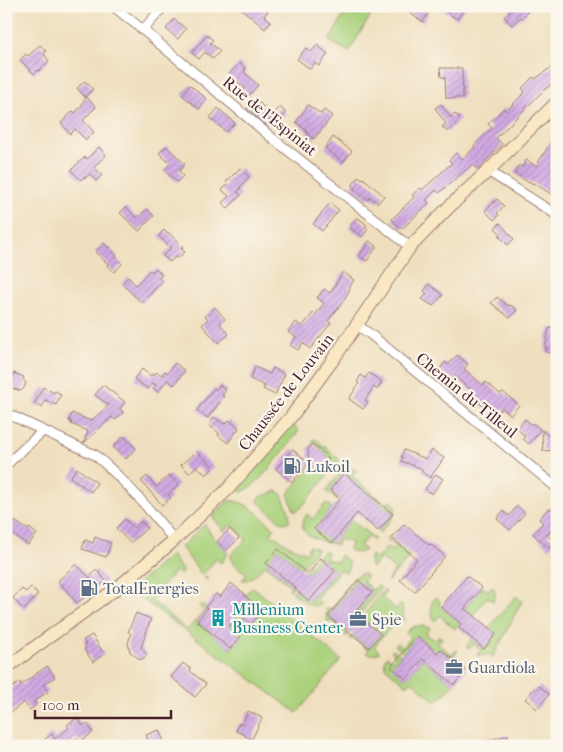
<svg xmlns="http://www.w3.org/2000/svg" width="563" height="752" font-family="'IM FELL French Canon',serif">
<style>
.green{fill:#aad17b;stroke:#7a7853}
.building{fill:url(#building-hatch)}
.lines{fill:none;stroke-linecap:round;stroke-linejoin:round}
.minor-casing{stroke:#9c7f74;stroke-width:11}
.secondary-casing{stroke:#9c7f74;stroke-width:14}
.minor{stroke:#fff;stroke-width:9}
.secondary{stroke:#fae7c3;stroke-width:12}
.labels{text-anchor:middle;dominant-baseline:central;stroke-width:4.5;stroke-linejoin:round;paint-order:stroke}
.street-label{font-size:16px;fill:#4a1f2b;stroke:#fbf7ec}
.service-label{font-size:16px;fill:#4e5e75;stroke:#fbf7ec;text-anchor:start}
.culture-label{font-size:16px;fill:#0d838f;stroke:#fbf7ec;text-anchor:start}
</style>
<defs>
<pattern id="building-hatch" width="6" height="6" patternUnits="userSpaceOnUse" patternTransform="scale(1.25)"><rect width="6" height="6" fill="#d2aae5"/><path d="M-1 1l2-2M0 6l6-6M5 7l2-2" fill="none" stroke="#ac8aba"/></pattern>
</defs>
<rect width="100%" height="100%" fill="#fbf7ec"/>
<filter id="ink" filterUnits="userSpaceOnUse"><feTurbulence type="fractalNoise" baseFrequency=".02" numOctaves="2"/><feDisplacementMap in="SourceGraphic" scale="10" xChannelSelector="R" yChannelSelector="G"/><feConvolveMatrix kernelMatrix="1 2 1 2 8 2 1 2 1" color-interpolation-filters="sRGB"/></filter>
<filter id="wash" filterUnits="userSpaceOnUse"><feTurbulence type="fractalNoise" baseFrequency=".0096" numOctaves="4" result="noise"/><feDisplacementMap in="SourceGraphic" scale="20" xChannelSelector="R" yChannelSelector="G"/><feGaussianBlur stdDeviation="1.12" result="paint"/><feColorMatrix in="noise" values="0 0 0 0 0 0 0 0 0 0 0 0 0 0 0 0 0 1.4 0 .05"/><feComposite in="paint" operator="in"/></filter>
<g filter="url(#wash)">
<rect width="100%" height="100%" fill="#efdfbe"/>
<path class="green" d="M 349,6 L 360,6 L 372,13 L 349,52 L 329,41 Z
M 289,426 C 294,425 297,426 298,432 L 296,435 C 285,449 256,489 241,492 L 238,488 L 238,486 Z
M 314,439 L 317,440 L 340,460 L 300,509 L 296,511 L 294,510 L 288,494 L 309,468 L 315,472 L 328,456 L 312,441 Z
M 349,467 L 356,470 L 352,476 L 387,505 L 391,500 C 403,511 387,523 380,533 L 378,531 L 393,514 L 344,473 L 330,490 L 341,500 L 340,502 L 326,491 C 333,483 339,471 349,467 Z
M 277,491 L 281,493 C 284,502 292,513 289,522 L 283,523 L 280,521 L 258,502 L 260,497 Z
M 228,501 C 246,499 261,517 274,528 L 271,534 L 290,546 L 307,553 L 309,546 L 318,549 L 301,568 L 278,549 L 266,563 L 294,586 L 290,590 L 289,589 L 291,586 L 265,565 C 258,572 252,581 242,580 L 247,574 C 241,569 226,561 233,552 C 237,548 242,545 245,541 L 245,538 L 232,525 L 224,531 L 212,516 Z
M 326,503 L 332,508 L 315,529 L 332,543 L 351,520 L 375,539 L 373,540 L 368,536 L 360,546 L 365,550 C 360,554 355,553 349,550 L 351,542 L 339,539 L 337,545 C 323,541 291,536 307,514 L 313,519 Z
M 205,524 L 212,536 L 228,553 L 221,563 L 216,559 L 203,575 L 208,579 L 206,580 L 181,547 Z
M 386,537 L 410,556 L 388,581 L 387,581 L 395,570 L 381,558 L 372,568 L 369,562 L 371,555 L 376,560 L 387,547 L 392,551 L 396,546 L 385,538 Z
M 323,551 L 327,552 L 326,559 L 338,562 L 340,555 L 348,561 L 349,566 L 346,573 L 341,569 L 316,598 L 321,603 C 310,611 301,599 292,592 L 295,589 L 310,601 L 335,571 L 321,558 L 308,574 L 305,571 Z
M 171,555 L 182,570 L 182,572 L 180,575 L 175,571 L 151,600 L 187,630 L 204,611 L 199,606 L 201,604 L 207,609 L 197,622 L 231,649 L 241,636 L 229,626 L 239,614 L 251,624 L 262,611 L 244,595 L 253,587 L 341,660 L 297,713 L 130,590 Z
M 360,574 L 364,574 L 367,576 L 363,582 L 373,590 L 378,585 L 381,588 L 358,616 L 355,613 L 372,592 L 357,581 L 328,616 L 342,628 L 344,627 L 350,632 L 346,637 L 345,636 L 346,634 L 331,621 L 329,623 C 325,618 325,613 327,608 L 330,610 L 354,581 L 352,579 Z
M 492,586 C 496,591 496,596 493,601 L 487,597 L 473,615 L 465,608 L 483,587 L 488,591 Z
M 384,590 L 386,592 L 382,598 L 396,609 L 401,604 L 403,609 L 404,621 L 399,617 L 374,647 L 380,652 C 375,655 371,655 366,653 L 368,650 L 353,637 L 350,640 L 349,639 L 353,635 L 369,648 L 380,634 L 362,618 Z
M 516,596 L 522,601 L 493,657 L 489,654 L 483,656 L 477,655 L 481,650 L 474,644 L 469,649 L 466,647 L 472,639 L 484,649 L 496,634 L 489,628 Z
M 435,597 L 440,601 L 439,605 L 460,622 L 455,629 L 440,616 L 435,621 C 430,614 430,604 435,597 Z
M 415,626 L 424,626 L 430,628 L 425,634 L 435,641 L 439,636 L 442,638 L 438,643 L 452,655 L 456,650 L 458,651 L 452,658 L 440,649 L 435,655 L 432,648 L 417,636 L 403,653 L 395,646 L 397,643 L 402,648 L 411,637 L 406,633 L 409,629 Z
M 393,649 L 401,655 L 392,667 L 406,679 L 425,657 L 428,664 L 454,685 L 436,702 L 411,681 L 407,686 L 385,667 L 384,661 L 387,656 L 392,660 L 396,656 L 391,651 Z"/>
<g id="blocks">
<path class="building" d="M 238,6 L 262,6 L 268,11 L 264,16 L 271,21 L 265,29 Z
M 399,6 L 423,6 L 421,9 L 428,14 L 423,22 Z
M 437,6 L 466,6 L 457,19 Z
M 514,6 L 532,6 L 522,18 L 521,17 L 512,25 L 504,17 Z
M 174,19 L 186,29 L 178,39 L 166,29 Z
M 207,35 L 213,40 L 210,43 L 220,51 L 213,59 L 205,52 L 199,59 L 192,53 Z
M 40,45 L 46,51 L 44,54 L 49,61 L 39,71 L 38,70 L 34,74 L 20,60 L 26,54 L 28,56 Z
M 317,45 L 328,54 L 319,66 L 315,63 L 310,69 L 297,59 L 306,48 L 311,52 Z
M 239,63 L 246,69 L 244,72 L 258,85 L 248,96 L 243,91 L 245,88 L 228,75 Z
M 553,66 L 557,70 L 557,80 L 544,90 L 496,138 L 502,144 L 499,148 L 477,169 L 473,164 L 439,193 L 436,190 L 426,200 L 429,203 L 403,228 L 400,228 L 392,219 L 414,197 L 412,195 L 420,188 L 422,190 L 452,163 L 449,160 L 456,153 L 462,159 L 475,147 L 474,145 L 492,128 L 488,124 L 504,108 L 506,111 L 525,92 L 522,88 L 533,77 L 535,79 Z
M 440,68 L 462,68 L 463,98 L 446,98 L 445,77 L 441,77 Z
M 85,81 L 93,89 L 85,97 L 77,88 Z
M 190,85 L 207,99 L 199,109 L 182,95 Z
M 87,97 L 96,107 L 83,120 L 94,132 L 86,140 L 75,129 L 70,134 L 61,123 L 73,111 L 75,113 L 83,104 L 82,103 Z
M 255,99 L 273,115 L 280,107 L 286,113 L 277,124 L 271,119 L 266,125 L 247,109 Z
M 441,104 L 451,118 L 455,114 L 460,118 L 448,132 L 442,127 L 446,124 L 435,108 Z
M 308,105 L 321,114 L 324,110 L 332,116 L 314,139 L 306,132 L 307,131 L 296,122 Z
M 218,108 L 235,123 L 226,132 L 210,118 Z
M 557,132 L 557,198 L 534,183 L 533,184 L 529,181 L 528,182 L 514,173 L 519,165 L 522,167 L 526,160 L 536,166 Z
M 333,137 L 352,151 L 343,162 L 325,148 Z
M 166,146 L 185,164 L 179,171 L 183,176 L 177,182 L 164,170 L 170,164 L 159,153 Z
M 99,147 L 106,155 L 94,167 L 102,175 L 96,181 L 90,174 L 85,178 L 84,177 L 81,180 L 71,170 L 85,157 L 87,159 Z
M 240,168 L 249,177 L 240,187 L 241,188 L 237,192 L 241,195 L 228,208 L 222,203 L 229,196 L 222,190 L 228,184 L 226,182 Z
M 359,176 L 362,179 L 363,178 L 384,196 L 378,203 L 370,197 L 368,200 L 354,189 L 355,188 L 352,186 Z
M 497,199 L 504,206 L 497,213 L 499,215 L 494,220 L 485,211 Z
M 330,203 L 339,210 L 322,231 L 313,224 Z
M 126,207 L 137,218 L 147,209 L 154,216 L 139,231 L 120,213 Z
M 357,217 L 367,225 L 365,227 L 368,229 L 362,237 L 349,227 Z
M 500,223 L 514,239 L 508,245 L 499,236 L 501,234 L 495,228 Z
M 164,230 L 167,233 L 168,232 L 183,247 L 181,249 L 185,252 L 178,258 L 176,256 L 170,262 L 163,256 L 171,248 L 159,236 Z
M 369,241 L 377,246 L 367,261 L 359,256 Z
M 104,243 L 108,248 L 109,247 L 117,256 L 116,258 L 122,264 L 114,272 L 107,266 L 108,264 L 95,252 Z
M 156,268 L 162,275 L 159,278 L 162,281 L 142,303 L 122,284 L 128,277 L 136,285 L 150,270 L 152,272 Z
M 343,272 L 354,280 L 349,288 L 350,289 L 342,303 L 328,321 L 331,323 L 310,349 L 303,343 L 298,350 L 290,345 L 296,337 L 288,332 L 296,322 L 302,327 L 313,313 L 315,315 L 324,303 L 317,298 L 324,289 L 330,293 Z
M 429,284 L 443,295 L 433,306 L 422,299 L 427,294 L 424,291 Z
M 497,297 L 508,306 L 508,305 L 510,306 L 511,305 L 517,310 L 510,318 L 491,303 Z
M 215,307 L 225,319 L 220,324 L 229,334 L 218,343 L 202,325 L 208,319 L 205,316 Z
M 549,328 L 557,329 L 557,350 L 555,350 L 554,354 L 546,352 L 547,348 L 545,348 Z
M 457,355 L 468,364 L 464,369 L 483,385 L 486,382 L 500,394 L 503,392 L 519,405 L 511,415 L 502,408 L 495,416 L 472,397 L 475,393 L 455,377 L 453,381 L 440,369 L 445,362 L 448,365 Z
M 175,363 L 185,371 L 174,385 L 167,380 L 158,392 L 153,388 L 156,385 L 153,383 L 148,389 L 134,379 L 142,369 L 151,376 L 153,373 L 155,374 L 157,372 L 162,375 L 165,371 L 168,373 Z
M 255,367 L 270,374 L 273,368 L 285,374 L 275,395 L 263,389 L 265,386 L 250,379 Z
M 14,373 L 24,377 L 23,379 L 26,383 L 24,388 L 21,391 L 8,387 L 7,382 L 9,378 L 13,376 Z
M 369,373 L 382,382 L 377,390 L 374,387 L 365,400 L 368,402 L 363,409 L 349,399 L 359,383 L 357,382 L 361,375 L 365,378 Z
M 103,385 L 125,402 L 120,409 L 123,412 L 122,414 L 115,420 L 112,417 L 84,443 L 88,431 L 71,424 L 72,422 L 69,421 L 72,413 L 91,421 L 109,405 L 95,395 Z
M 220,385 L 226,390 L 222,395 L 224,396 L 208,418 L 197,410 L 214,388 L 216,390 Z
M 43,387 L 54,393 L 55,391 L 61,394 L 56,405 L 45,400 L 42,407 L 34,404 Z
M 214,417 L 224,424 L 225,423 L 226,424 L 229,420 L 239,428 L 228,443 L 218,435 L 219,433 L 209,425 Z
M 525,419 L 532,425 L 533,423 L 541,430 L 529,444 L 523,439 L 525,436 L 517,429 Z
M 542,430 L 551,438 L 551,437 L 553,438 L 557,433 L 557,450 L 543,451 Z
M 123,436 L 136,448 L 126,459 L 113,447 Z
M 312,444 L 327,456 L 326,457 L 329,459 L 320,470 L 317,467 L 315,470 L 309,466 L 308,449 Z
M 292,449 L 309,463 L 292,482 L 276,469 Z
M 404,450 L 426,459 L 432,450 L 444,458 L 430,478 L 421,471 L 423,469 L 401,461 L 403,457 L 401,457 Z
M 196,451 L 214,467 L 206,475 L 197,466 L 189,473 L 181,465 Z
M 77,468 L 97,483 L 91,492 L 70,477 Z
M 344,473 L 393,514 L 378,531 L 357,513 L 332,543 L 314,529 L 340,499 L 330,490 Z
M 436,474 L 443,479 L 432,494 L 425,489 Z
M 169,475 L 179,485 L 168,495 L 171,498 L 162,505 L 141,481 L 147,476 L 156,487 Z
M 517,506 L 525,513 L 510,530 L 497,519 L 503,511 L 509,516 Z
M 549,508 L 551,510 L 552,508 L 557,511 L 557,523 L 547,535 L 555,542 L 549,548 L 533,534 L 543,523 L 539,519 Z
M 125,519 L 134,528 L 141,521 L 147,528 L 130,543 L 116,528 Z
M 15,521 L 28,530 L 29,528 L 37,534 L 28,545 L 8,531 Z
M 404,524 L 429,545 L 430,544 L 445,556 L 415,592 L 400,580 L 417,559 L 392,538 Z
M 230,529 L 239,538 L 226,551 L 217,541 Z
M 95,537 L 111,543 L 106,557 L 82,549 L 85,540 L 93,543 Z
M 278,549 L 308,574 L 321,558 L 335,571 L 309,601 L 295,589 L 296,588 L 266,563 Z
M 76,564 L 90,578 L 96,569 L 106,581 L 77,603 L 58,581 Z
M 467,576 L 482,588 L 464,609 L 471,613 L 496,634 L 484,649 L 458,627 L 461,624 L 441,607 Z
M 358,580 L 372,592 L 355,613 L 381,634 L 369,648 L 343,627 L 342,628 L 328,616 Z
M 231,583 L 245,594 L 244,595 L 262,611 L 251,624 L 239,614 L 229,626 L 241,636 L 230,649 L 197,621 L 207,609 L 205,607 L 216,594 L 220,597 Z
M 31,587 L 38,594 L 24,610 L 13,598 L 22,589 L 26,592 Z
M 136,613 L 151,619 L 141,647 L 147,655 L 141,660 L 130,652 L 128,643 L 131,634 L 128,632 Z
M 92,635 L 104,654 L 93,662 L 84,649 L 86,648 L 84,646 L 86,645 L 83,640 Z
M 417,636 L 437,653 L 440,649 L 466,670 L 454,685 L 423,659 L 406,679 L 391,667 Z
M 183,663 L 191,669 L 190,671 L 206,684 L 195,697 L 171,677 Z
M 47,666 L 55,677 L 43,685 L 48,692 L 34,701 L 36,705 L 30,710 L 24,702 L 6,716 L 6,692 L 20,682 L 21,685 Z
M 539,686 L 549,694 L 537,709 L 525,699 L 534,689 L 535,690 Z
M 248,711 L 262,718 L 252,739 L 245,736 L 245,735 L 236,731 L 239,723 L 242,725 Z
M 77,718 L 83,726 L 87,723 L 93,732 L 80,742 L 77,738 L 67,746 L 47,746 L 48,745 L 44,740 L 52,734 L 55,739 L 69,728 L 67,725 Z
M 159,730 L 166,746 L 150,746 L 146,735 Z
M 508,735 L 511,746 L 478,746 L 478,743 Z"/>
</g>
</g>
<g filter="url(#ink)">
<use href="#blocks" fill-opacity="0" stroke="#9c7f74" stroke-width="1"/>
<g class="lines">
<g class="minor-casing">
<path id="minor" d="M 113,6 L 143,30 L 271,137 L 410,247
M 143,30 L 164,6
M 488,171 L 557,215
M 357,325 L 370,334 L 557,488
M 6,413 L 95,455 C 125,480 150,510 174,540
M 6,465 L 43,431"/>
</g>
<g class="secondary-casing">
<path id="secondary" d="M 6,668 L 117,588 L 171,543 L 228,489 L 291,417 L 332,361 L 410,247 L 451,205 L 488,171 L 557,102"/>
</g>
<use href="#minor" class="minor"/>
<use href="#secondary" class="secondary"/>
</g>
</g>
<defs>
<g id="fuel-bare" transform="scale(1.35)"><path d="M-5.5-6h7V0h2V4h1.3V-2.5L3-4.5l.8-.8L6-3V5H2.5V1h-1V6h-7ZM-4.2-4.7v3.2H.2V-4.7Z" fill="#5c6f8a" stroke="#fbf7ec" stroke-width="2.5" paint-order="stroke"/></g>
<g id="building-bare" transform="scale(1.35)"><path d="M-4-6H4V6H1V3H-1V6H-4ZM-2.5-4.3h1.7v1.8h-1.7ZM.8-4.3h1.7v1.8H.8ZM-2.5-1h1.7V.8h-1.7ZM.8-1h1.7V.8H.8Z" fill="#0f9aa8" stroke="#fbf7ec" stroke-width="2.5" paint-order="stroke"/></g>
<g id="office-bare" transform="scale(1.35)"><path d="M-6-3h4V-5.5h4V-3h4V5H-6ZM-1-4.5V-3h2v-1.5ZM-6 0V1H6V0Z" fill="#5c6f8a" stroke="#fbf7ec" stroke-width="2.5" paint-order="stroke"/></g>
</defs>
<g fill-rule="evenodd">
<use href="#fuel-bare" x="292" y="466"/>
<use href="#fuel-bare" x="89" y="588"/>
<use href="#building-bare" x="218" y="618"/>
<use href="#office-bare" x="358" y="619"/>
<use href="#office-bare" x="454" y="667"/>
</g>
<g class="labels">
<g class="street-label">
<text transform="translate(270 116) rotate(39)">Rue de l'Espiniat</text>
<text transform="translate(286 392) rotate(-52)">Chaussée de Louvain</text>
<text transform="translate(467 395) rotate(39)">Chemin du Tilleul</text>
</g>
<g class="service-label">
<text x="306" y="466">Lukoil</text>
<text x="103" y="588">TotalEnergies</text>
<text x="372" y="619">Spie</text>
<text x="468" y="667">Guardiola</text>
</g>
<g class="culture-label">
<text x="232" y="609">Millenium<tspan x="232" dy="18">Business Center</tspan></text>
</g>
</g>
<rect width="563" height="752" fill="none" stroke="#fbf7ec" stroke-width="25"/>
<path d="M35 710v8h136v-8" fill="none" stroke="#4a1f2b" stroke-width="2.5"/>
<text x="42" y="710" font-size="15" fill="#4a1f2b" stroke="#fbf7ec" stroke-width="4" paint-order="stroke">100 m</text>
</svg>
